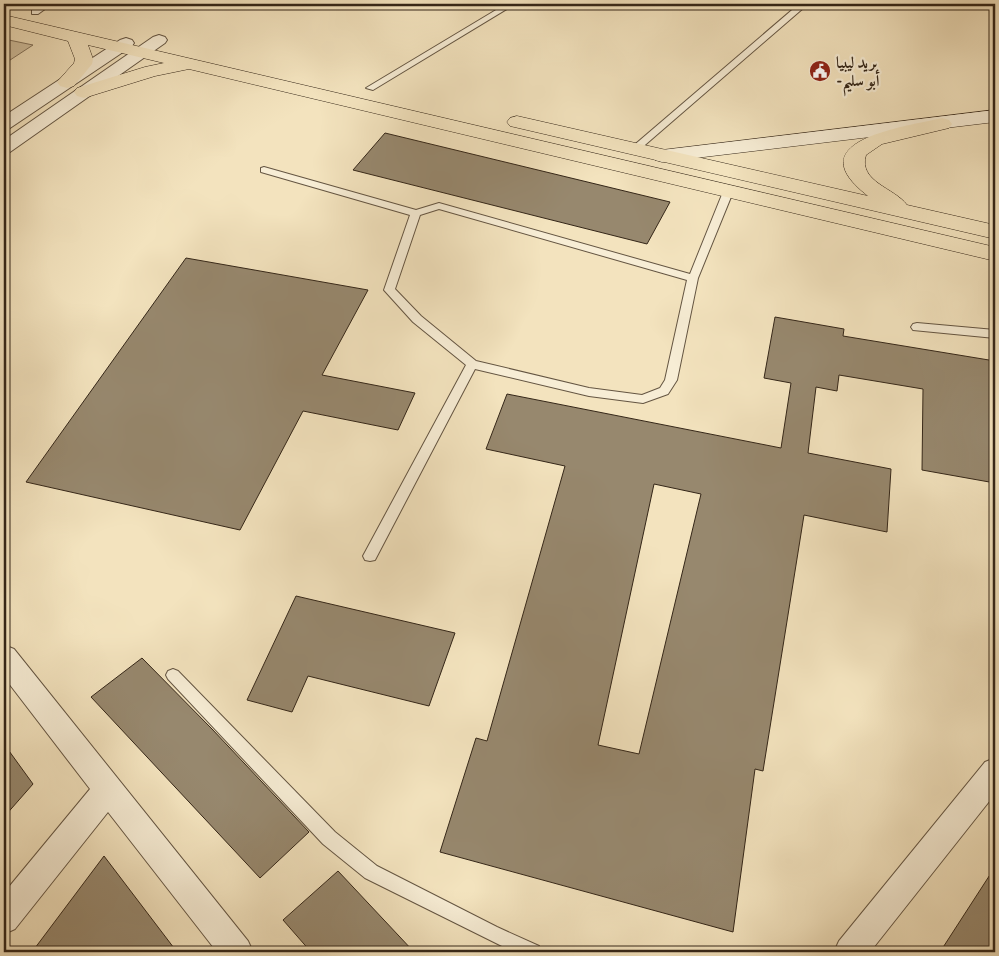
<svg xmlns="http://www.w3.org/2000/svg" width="999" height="956" font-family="'IM FELL Great Primer',Amiri,serif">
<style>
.green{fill:#d3c3a2;stroke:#84745d}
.building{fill:#97886e;stroke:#342618;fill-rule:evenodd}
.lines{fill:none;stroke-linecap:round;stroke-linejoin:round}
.lane-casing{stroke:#645542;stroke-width:2}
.street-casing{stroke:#645542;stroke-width:2}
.secondary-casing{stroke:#342618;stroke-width:1}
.primary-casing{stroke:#342618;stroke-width:1}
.lane{fill:#f7edd5;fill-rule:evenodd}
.street{fill:#f7edd5;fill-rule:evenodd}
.secondary{fill:#f7edd5;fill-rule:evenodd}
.primary{fill:#f3e3be;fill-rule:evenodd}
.labels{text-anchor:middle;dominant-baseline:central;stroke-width:4.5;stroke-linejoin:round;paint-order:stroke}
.far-poi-label{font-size:16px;font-weight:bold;fill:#342618;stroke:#f7edd5;text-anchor:start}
</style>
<rect width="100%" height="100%" fill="#f3e3be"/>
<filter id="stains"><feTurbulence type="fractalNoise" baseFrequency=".004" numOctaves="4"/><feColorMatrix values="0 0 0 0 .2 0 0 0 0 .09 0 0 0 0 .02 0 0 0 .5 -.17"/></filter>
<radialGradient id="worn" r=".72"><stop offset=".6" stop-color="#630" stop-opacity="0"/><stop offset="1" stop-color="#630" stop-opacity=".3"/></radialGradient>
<path class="green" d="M 4,39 L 33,45 L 4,64 Z"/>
<path class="building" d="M 385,133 L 670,202 L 647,244 L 353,170 Z
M 186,258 L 368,290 L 322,375 L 415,393 L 398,430 L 303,411 L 240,530 L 26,482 Z
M 775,317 L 844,329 L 843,336 L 995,361 L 995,483 L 922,470 L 923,389 L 839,375 L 837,391 L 816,387 L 808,453 L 891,469 L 887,532 L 804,515 L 763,771 L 755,769 L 733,932 L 440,852 L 476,738 L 487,741 L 565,466 L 486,449 L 507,394 L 781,448 L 791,383 L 764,378 ZM 654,484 L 701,494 L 639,754 L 598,745 Z
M 296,596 L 455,633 L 429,706 L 308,676 L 292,712 L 247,700 Z
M 142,658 L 212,729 L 309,832 L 260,878 L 91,697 Z
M 4,744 L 33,784 L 4,817 Z
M 104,856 L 177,952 L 32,952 Z
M 995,867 L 995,952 L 940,952 Z
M 338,871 L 414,952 L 311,952 L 283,920 Z"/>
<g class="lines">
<g class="lane-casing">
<path id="lane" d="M 5,4 L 15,4 L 7,8 L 4,7 Z
M 43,4 L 52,4 L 38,14 L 32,14 L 32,10 Z
M 506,4 L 515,4 L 373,90 L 366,88 Z
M 799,4 L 808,4 L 638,151 L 632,151 L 632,147 Z
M 264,167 L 416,210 L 439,203 L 690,274 L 723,192 L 728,189 L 733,192 L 698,278 L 677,380 L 668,394 L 643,403 L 589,396 L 475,369 L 375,560 L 370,561 L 365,560 L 363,556 L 466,365 L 413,322 L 384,290 L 410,215 L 261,172 L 261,168 ZM 439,209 L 687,280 L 665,380 L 660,388 L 642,395 L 589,388 L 476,361 L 421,316 L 395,289 L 420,215 Z
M 917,323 L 995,330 L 995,338 L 913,330 L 911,327 L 913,324 Z
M 173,669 L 178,671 L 335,832 L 377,866 L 497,927 L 539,946 L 541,952 L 514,952 L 365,878 L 323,844 L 168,679 L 166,675 L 168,671 Z"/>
</g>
<g class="street-casing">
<path id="street" d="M 159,35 L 165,37 L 167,40 L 165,43 L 10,152 L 4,153 L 4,140 L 153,37 Z
M 126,38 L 132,40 L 134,43 L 132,46 L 10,128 L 4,129 L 4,116 L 120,40 Z
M 4,645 L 14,649 L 248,941 L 253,952 L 217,952 L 108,812 L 15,929 L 4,934 L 4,893 L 90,789 L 4,677 Z
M 995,758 L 995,794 L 870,952 L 834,952 L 839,941 L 985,762 Z"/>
</g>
<g class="secondary-casing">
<path id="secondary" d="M 995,110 L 995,122 L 662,162 L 655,160 L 652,156 L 655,152 L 662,150 Z"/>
</g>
<g class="primary-casing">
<path id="primary" d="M 4,15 L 995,247 L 995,261 L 189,69 L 155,76 L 84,98 L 77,96 L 74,92 L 77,88 L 145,67 L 164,63 L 88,45 L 93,59 L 92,64 L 74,86 L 67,88 L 60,86 L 57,82 L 74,63 L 75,59 L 68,41 L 4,25 Z
M 517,116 L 868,196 C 795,140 905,127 942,118 L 949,120 L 952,124 L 949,128 L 882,144 L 866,155 C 858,182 895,188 907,205 L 995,225 L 995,239 L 510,126 L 507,122 L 510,118 Z"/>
</g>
<use href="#lane" class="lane"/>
<use href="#street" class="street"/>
<use href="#secondary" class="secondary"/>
<use href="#primary" class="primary"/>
</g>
<defs>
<g id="civic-disc" transform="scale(1.125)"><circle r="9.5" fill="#8f2418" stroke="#f7edd5"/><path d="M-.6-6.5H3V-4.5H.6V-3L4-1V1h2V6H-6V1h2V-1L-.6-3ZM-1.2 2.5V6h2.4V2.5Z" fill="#fff"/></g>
</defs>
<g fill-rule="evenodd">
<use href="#civic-disc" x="820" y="71"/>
</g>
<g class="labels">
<g class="far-poi-label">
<text x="836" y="62">بريد ليبيا<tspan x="836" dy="18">-أبو سليم</tspan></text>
</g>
</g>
<rect width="999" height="956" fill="none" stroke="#f3e3be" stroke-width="20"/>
<rect x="5" y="5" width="989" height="946" fill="none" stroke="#342618" stroke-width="2.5"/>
<rect x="10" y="10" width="979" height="936" fill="none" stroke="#342618"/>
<rect width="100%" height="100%" filter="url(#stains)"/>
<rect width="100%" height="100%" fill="url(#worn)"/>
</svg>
